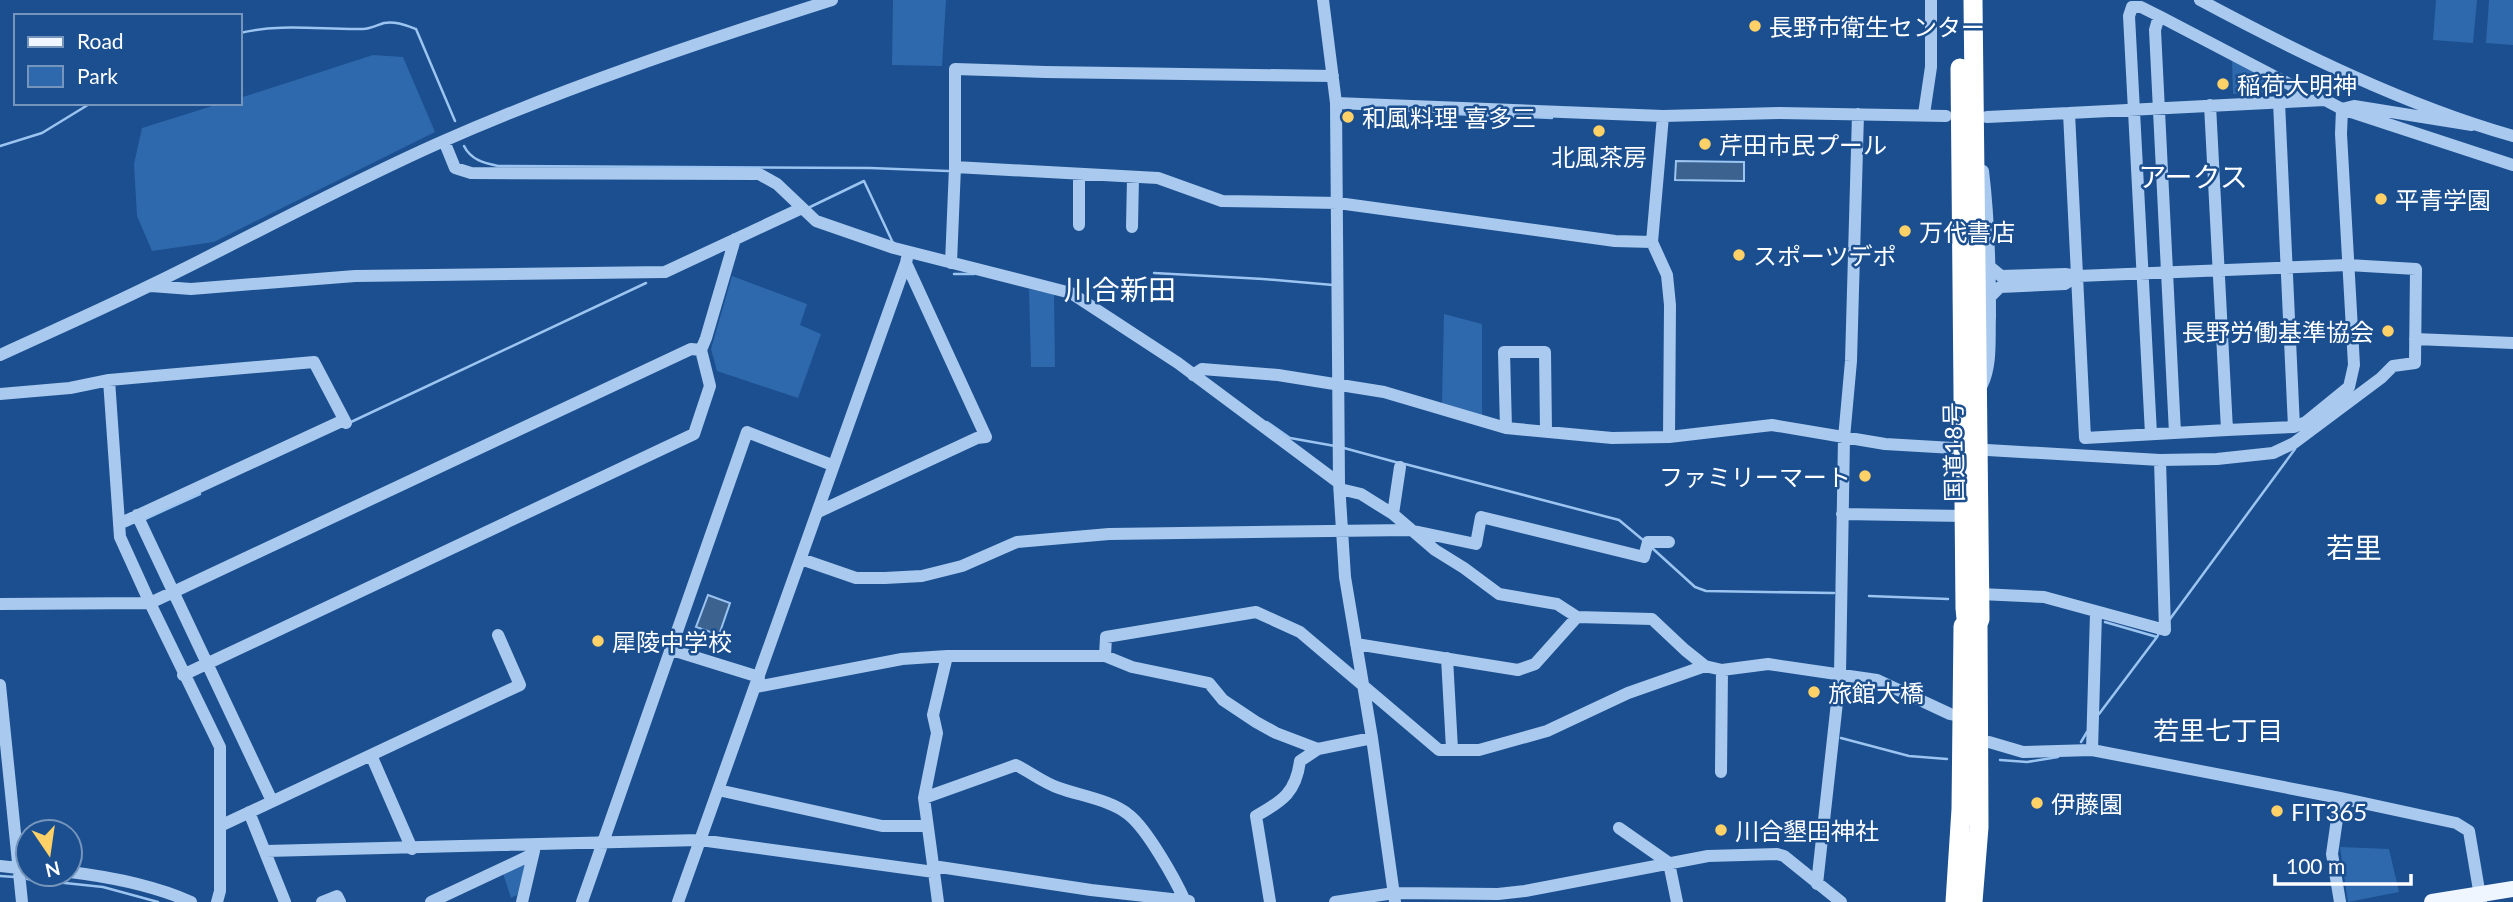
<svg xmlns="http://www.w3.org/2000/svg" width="2513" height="902" font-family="Lato,'Noto Sans JP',sans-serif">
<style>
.green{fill:#2e69ad}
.water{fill:#3c6290;stroke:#9cc4f0;stroke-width:2}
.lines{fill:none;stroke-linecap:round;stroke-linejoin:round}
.stream{stroke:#9cc4f0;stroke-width:2.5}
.minor{stroke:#a9c9ee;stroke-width:12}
.major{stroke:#f0f6ff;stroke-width:16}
.highway{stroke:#fff;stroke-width:19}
.poi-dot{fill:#ffd166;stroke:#1b4f8f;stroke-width:2.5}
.labels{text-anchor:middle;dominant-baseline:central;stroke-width:5;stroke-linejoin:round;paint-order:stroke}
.poi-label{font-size:24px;fill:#fff;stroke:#1b4f8f;text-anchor:start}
.street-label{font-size:24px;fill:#fff;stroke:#1b4f8f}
.neighbourhood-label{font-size:26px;fill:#fff;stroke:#1b4f8f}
.quarter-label{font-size:28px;fill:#fff;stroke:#1b4f8f}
</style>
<rect width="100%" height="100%" fill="#1b4f8f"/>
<path class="green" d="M 893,0 L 946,0 L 942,66 L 892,65 Z
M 2436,0 L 2477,0 L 2473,43 L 2433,40 Z
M 2489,0 L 2513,0 L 2513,45 L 2486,43 Z
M 373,55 L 403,57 L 435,132 L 214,242 L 152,251 L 137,216 L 134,164 L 142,128 L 222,103 L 240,103 L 240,98 Z
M 2232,60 L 2285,88 L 2284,92 L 2233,94 Z
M 732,276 L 807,304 L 800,325 L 821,334 L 798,398 L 717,371 L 711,349 Z
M 1029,289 L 1054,294 L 1055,367 L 1031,367 Z
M 1444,314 L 1482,324 L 1482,416 L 1442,403 Z
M 2340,847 L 2389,849 L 2399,892 L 2348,902 Z
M 526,864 L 517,895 L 511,898 L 502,870 Z"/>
<path class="water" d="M 1676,161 L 1744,162 L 1744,181 L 1675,180 Z
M 708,595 L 730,603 L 719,635 L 696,627 Z"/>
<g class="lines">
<path class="stream" d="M 240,33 C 281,23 322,30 363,29 C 371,29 377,25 384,23 C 395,21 405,25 416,29 L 455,121
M 1454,114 L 1552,118
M 0,146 L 42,133 L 91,103
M 464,146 C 471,160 484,163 498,166 L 870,168 L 948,171
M 808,208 L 864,181 L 893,243
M 1154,273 L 1263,279 L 1333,285
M 954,274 L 974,274
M 351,422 L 646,283
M 1267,422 L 1290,438 L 1335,446
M 1344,448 L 1399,463
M 1405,464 L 1619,520 L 1643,540
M 145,519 L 200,494
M 1651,547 L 1695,587 L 1706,591 L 1834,593
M 1869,596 L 1948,599
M 2170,619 L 2295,449
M 2105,622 L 2157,637 L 2158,635
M 2099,714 L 2157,637
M 1841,738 L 1909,756 L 1947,759
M 2081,742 L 2087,732
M 2000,760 L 2027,762 L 2058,757
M 0,876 L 15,877
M 27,879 L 103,887 L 158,902"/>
<path class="minor" d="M 1323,0 L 1336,103 L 1339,483 L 1345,577 L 1372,738 L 1395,902
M 2200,0 C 2297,52 2407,106 2513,136
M 2159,16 L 2291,85 L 2304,101
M 2279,102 L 2294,427
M 1336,103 L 1663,116 L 1779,113 L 1946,116
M 2069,113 L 2325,100 L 2342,109 L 2513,165
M 1924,114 L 1931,67 L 1931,0
M 1987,117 L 2069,113 L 2085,438 L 2227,430 L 2210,105
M 444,141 L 455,168 L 471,173 L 759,174 L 777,184 L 816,221 L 894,248 L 1071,293 L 1178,363 L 1339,483
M 955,167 L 1158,178 L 1222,201 L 1338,203 L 1615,241 L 1652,242 L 1663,116
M 1079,225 L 1079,174
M 1132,227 L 1133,177
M 1652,242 L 1667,275 L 1670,305 L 1669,437
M 951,263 L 955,167 L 955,69 L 1045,72 L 1333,76
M 151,286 L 191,289 L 355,276 L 665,272 L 802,208
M 1990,297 L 2000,287 L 2065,284 L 2078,276
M 2415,339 L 2513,343
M 0,355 C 50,332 100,310 149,286 C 246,239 340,187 439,143 C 566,87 700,42 832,0
M 1193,375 L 1202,369 L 1278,375 L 1384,392 L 1506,428 L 1612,438 L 1669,437 L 1772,425 L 1885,444 L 2160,460 L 2217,459 L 2273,453 L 2294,443 L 2381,378 L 2393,366 L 2415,363 L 2416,269 L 2348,265 L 2078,276 L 2065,274 L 2001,276 L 1990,267
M 109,380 L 120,537 L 150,603 L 691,349 L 701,350
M 1982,385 C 1992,364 1989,339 1990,316 C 1990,267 1989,219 1983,171
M 0,394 L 70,388 L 109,380 L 314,362 L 346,423
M 1506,428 L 1504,352 L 1545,352 L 1546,432
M 2227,430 L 2294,427 L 2306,422 L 2349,387 L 2354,365 L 2341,134 L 2342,109 L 2354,106 L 2472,125
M 2151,434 L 2129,16 L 2132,7 L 2141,7 L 2159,16 L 2155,30 L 2175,433
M 1340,489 L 1361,494 L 1393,514 L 1435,550 L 1464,568 L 1499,594 L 1557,604 L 1577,617 L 1652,619 L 1685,650 L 1705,666 L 1722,670 L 1768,664 L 1877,680 L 1950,714 L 1963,717
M 818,512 L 977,438 L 986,437 L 906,263 L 907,258
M 1393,514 L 1400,467
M 1842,514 L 1964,516
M 137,515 L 272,801
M 119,524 L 344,420
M 801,559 L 856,578 L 885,578 L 922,576 L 962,566 L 1017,542 L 1109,534 L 1409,530 L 1476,544 L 1481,517 L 1644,557 L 1648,542 L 1669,542
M 1980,594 L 2044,597 L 2165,630 L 2160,460
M 0,604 L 150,603 L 220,747 L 220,891 L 217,902
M 1356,644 L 1518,670 L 1535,664 L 1577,617
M 672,650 L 759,677
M 1105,656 L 1106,637 L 1256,612 L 1300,632 L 1439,750 L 1479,750 L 1547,731 L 1628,693 L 1705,666
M 1447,658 L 1452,749
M 183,675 L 694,434 L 710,386 L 701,350 L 706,338 L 735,239
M 0,685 L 22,902
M 756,687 L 902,659 L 947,656 L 1105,656 L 1132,667 L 1209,683 L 1223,700 L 1256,722 L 1276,733 L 1318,749 L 1372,738
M 1989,742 L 2023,752 L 2092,750 L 2096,613
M 2092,750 L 2340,798 L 2456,823 L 2469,831 L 2481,902
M 371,755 L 412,849
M 1721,772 L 1722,670
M 718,790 L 882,826 L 927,826
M 924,798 L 1016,765 C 1030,772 1044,783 1059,788 C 1081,796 1111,800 1129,815 C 1147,829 1175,879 1185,901
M 2340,798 L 2332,854 L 2340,902
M 249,812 L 285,902
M 220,826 L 520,685 L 498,635
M 1619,828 L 1669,863 L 1677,902
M 266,851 L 700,840 L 934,872
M 0,866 L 28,869
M 933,866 L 1091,890 L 1189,901
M 70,872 C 111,877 153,885 191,902
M 1817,884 L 1840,675 L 1844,438 L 1851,361 L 1858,114
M 322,902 L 337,896 L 340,902
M 431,902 L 533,854
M 522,902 L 534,851
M 582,902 L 747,432 L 832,465
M 678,902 L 906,263
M 938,902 L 924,798 L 937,733 L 933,715 L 947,656
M 1270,902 L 1256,816 C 1283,801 1296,792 1300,761 L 1318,749
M 1335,902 L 1394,893 L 1498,894 L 1525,891 L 1708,856 L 1777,854 L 1784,856 L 1841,902"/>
<path class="major" d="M 2432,902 L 2513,889"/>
<path class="highway" d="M 1973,0 L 1980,619 L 1978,624 L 1979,827 L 1973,902
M 1960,68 L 1965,608 L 1968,639
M 1955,902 L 1961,809 L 1963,626"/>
</g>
<g class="poi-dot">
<circle cx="1755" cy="26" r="7"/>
<circle cx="2223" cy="84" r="7"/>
<circle cx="1348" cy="117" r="7"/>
<circle cx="1599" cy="131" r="7"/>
<circle cx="1705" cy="144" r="7"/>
<circle cx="2381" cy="199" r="7"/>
<circle cx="1905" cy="231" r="7"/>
<circle cx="1739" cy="255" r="7"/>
<circle cx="2388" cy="331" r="7"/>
<circle cx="1865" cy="476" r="7"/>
<circle cx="598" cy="641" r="7"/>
<circle cx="1814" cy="692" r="7"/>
<circle cx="2037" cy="803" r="7"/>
<circle cx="2277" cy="811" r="7"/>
<circle cx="1721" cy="830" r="7"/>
</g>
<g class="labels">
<g class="poi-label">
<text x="1769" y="26">長野市衛生センター</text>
<text x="2237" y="84">稲荷大明神</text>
<text x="1362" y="117">和風料理 喜多三</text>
<text x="1719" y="144">芹田市民プール</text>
<text x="1599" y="156" text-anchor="middle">北風茶房</text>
<text x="2395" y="199">平青学園</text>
<text x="1919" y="231">万代書店</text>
<text x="1753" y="255">スポーツデポ</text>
<text x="2374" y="331" text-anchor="end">長野労働基準協会</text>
<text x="1851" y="476" text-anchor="end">ファミリーマート</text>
<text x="612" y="641">犀陵中学校</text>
<text x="1828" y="692">旅館大橋</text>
<text x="2051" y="803">伊藤園</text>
<text x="2291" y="811">FIT365</text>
<text x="1735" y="830">川合墾田神社</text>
</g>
<g class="street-label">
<text transform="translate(1953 452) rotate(-91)">国道18号</text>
</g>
<g class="neighbourhood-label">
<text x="2218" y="730">若里七丁目</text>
</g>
<g class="quarter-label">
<text x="2193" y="176">アークス</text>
<text x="1120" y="289">川合新田</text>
<text x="2354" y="547">若里</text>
</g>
</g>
<rect x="14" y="14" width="228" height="91" fill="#1b4f8f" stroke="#7695bc" stroke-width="2"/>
<rect x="28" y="37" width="35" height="10" fill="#f0f6ff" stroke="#7695bc" stroke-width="2"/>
<text x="77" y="49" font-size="21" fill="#ffffff">Road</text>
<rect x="28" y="66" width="35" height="21" fill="#2e69ad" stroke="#7695bc" stroke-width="2"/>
<text x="77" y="84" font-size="21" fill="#ffffff">Park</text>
<g transform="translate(49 853) rotate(167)"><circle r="33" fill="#1b4f8f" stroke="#7695bc" stroke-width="2"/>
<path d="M0-5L12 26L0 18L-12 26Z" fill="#ffd166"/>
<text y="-10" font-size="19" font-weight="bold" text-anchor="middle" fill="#ffffff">N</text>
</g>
<path d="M2275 874v10h136v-10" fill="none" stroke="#ffffff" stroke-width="3.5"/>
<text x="2286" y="874" font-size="21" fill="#ffffff" stroke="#1b4f8f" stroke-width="5" paint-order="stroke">100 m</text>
</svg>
